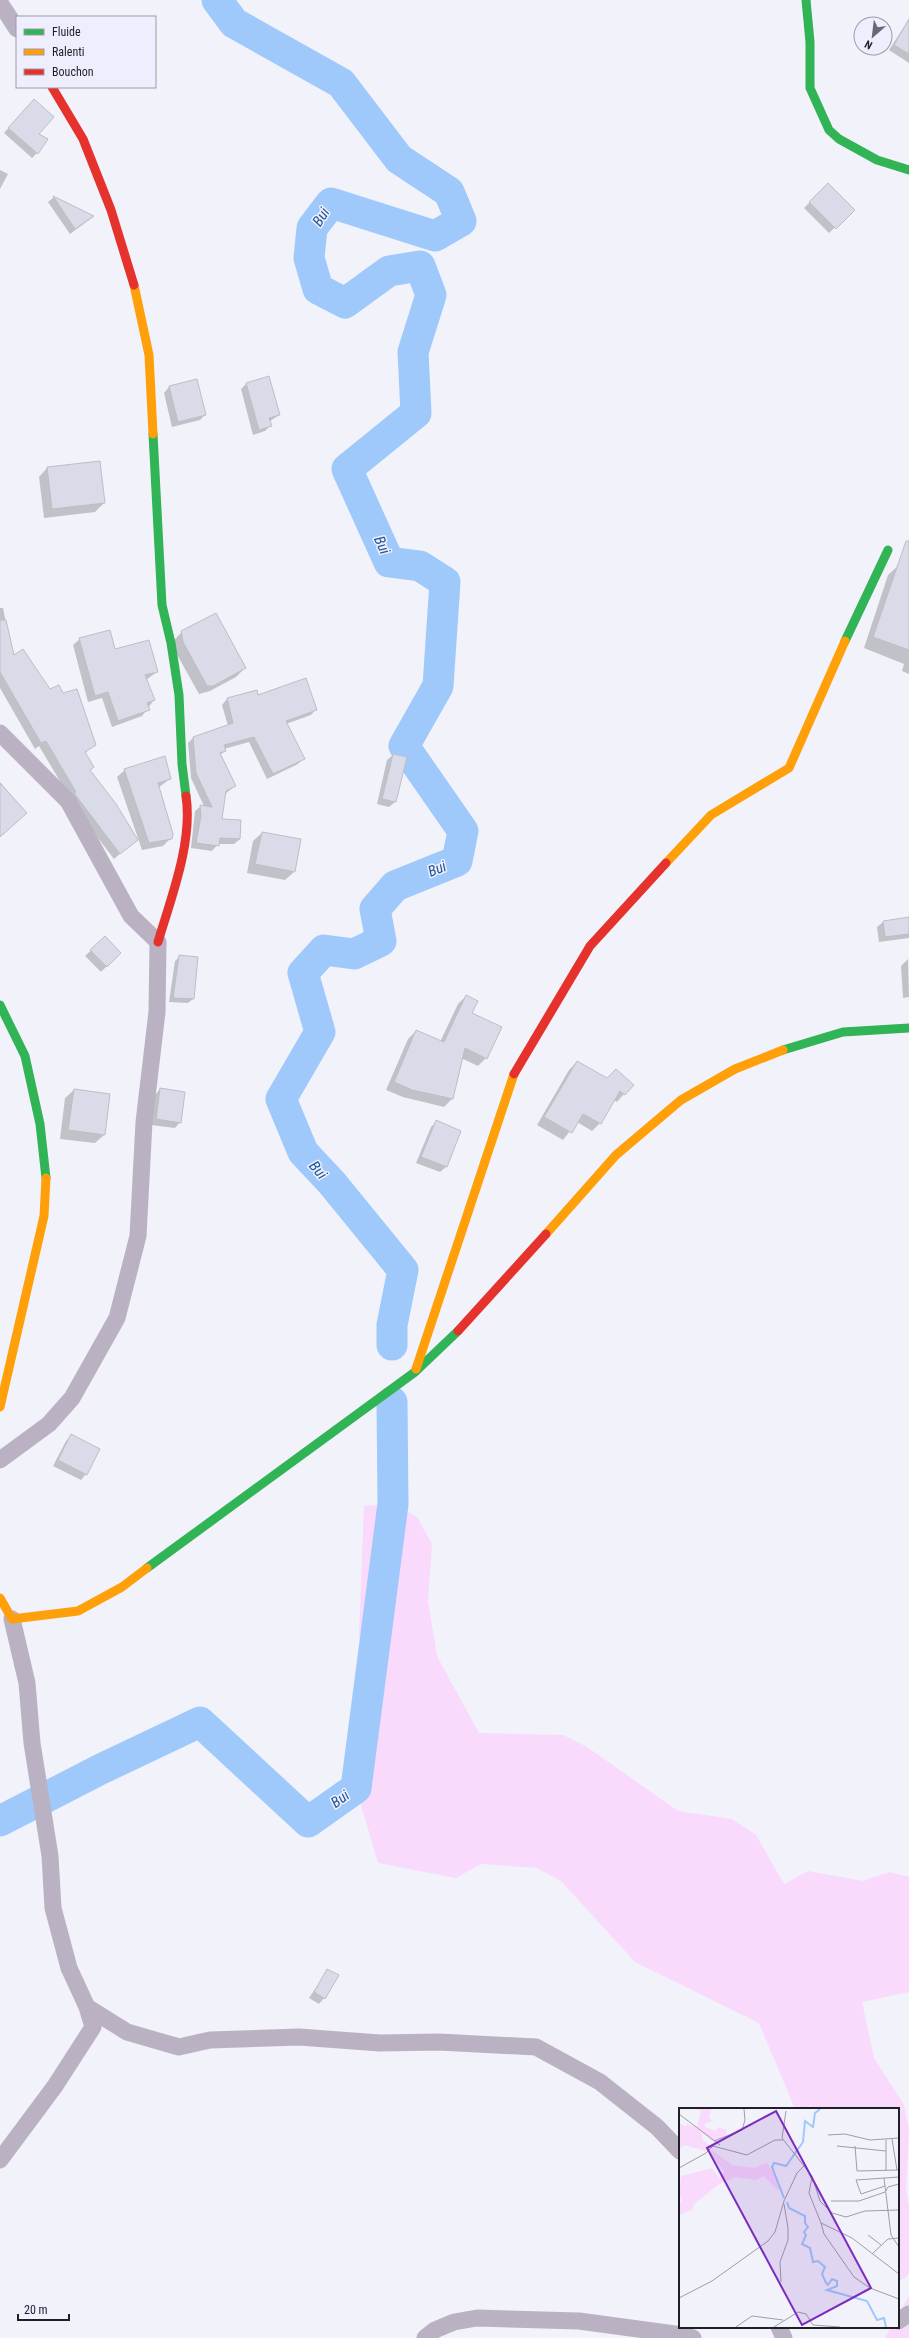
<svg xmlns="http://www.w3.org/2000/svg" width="909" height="2338" font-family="'Roboto Condensed',sans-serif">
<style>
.green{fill:#f9d9fc}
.shadow{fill:#0003}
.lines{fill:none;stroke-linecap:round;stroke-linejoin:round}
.river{stroke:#9fc9fa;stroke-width:31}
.building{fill:#d9dbe8;stroke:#bdbec5}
.street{stroke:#bab2c2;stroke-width:17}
.fast{stroke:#30b455;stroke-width:9}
.slow{stroke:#ff9f0a;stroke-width:9}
.jam{stroke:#e5322d;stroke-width:9}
.labels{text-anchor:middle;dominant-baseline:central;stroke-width:3;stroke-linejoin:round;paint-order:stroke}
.water-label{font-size:15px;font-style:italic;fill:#1e5894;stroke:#efeeff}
.inset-river{fill:none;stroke:#9fc9fa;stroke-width:2}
.inset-road{fill:none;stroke:#9e9ea6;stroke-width:1}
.view{fill:#7b2cbf;fill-opacity:0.15;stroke:#7b2cbf;stroke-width:2}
.inset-edge{fill:none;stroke:#201f26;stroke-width:2}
</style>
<rect width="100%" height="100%" fill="#f2f2fb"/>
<path class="green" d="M 393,1504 L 417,1517 L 432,1544 L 428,1601 L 437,1656 L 479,1733 L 563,1735 L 587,1747 L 678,1811 L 732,1819 L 756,1835 L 784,1884 L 808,1871 L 863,1881 L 889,1872 L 909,1877 L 909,1992 L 862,2002 L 874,2058 L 904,2105 L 909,2131 L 906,2191 L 909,2205 L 909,2273 L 905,2278 L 898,2281 L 898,2109 L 795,2109 L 759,2023 L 635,1962 L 561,1881 L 537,1868 L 481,1864 L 456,1878 L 378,1863 L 356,1788 L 379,1713 L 359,1636 L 364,1506 Z
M 909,2296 L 909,2338 L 885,2338 L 891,2327 L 898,2327 L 898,2315 Z"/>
<path class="shadow" d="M 909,19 L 909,63 L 889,50 Z
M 29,105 L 38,134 L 37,153 L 32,158 L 4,133 Z
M 0,170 L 8,174 L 0,189 Z
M 828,184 L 853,210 L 829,233 L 804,208 Z
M 54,197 L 93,217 L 70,234 L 48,202 Z
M 246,384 L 279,415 L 269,422 L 270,426 L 265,431 L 253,435 L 241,389 Z
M 169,387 L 205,415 L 200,420 L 172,427 L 164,393 Z
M 47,468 L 104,503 L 95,512 L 44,518 L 39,477 Z
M 899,565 L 909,568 L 909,674 L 902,671 L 904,664 L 864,648 L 888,575 Z
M 0,608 L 3,608 L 10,642 L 0,651 Z
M 182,632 L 245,668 L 236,677 L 210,691 L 199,694 L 175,651 L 173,641 Z
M 80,639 L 157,672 L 146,680 L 154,700 L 142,716 L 112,727 L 102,698 L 88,702 L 73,645 Z
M 0,665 L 50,691 L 95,744 L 85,753 L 93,767 L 90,771 L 136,840 L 114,859 L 69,800 L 70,798 L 39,746 L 35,749 L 0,688 Z
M 256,691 L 258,697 L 316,709 L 311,715 L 286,724 L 303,759 L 298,764 L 267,779 L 249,742 L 224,749 L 225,751 L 220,755 L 235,786 L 225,794 L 221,820 L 240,839 L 234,844 L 218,844 L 212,851 L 191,848 L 195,811 L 201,806 L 204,806 L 191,778 L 188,743 L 194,737 L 228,726 L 222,705 L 227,699 Z
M 393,755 L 395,802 L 389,807 L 377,804 L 387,760 Z
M 125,770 L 170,779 L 159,787 L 171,838 L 163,846 L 142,850 L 117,777 Z
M 0,782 L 26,813 L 0,837 Z
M 262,833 L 294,872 L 285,880 L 247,873 L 253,841 Z
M 909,918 L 909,938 L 879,942 L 877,927 L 883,922 Z
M 105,937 L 120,953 L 101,972 L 85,956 Z
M 180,956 L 193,999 L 188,1003 L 169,1002 L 175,961 Z
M 908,959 L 909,997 L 903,998 L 901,966 Z
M 466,996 L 486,1058 L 478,1066 L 461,1058 L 452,1099 L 444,1107 L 403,1097 L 386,1090 L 408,1039 L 416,1031 L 440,1042 L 458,1004 Z
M 577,1062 L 607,1079 L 624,1094 L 617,1102 L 614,1100 L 600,1123 L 592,1131 L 577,1122 L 563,1140 L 537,1125 L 569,1070 Z
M 160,1089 L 180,1122 L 175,1128 L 151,1125 L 155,1095 Z
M 74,1090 L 109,1095 L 104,1135 L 95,1143 L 60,1139 L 65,1098 Z
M 436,1122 L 460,1131 L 446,1167 L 440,1172 L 416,1163 L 431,1127 Z
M 71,1436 L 86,1474 L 81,1480 L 53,1466 L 66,1441 Z
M 328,1970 L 324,1998 L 319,2004 L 309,1998 Z"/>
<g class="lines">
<path class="river" d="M 217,0 L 234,23 L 341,83 L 399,159 L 449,192 L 461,221 L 435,236 L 331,203 L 312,228 L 309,258 L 318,289 L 345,303 L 389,271 L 420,266 L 431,295 L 413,352 L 416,413 L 347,469 L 389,562 L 420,566 L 445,582 L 438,686 L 404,746 L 463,831 L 457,861 L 395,886 L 375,909 L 381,941 L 354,954 L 324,950 L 303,973 L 320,1032 L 281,1099 L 303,1152 L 332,1183 L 403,1270 L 392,1325 L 392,1345
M 0,1821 L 101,1769 L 200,1722 L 308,1822 L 356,1788 L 393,1504 L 392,1402"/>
</g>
<path class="building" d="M 909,19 L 909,54 L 894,45 Z
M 34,99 L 54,117 L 39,134 L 48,139 L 38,154 L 8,128 Z
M 828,183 L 855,210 L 836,229 L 809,202 Z
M 53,196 L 94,216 L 75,229 Z
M 269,376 L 280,415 L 269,418 L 272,426 L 259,430 L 246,383 Z
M 197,379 L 206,415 L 178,422 L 169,386 Z
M 100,461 L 105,503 L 52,509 L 47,467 Z
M 906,541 L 909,541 L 909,650 L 873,637 Z
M 216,613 L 246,668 L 213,686 L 207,686 L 183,642 L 181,631 Z
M 0,620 L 6,620 L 14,655 L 23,649 L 50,689 L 59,685 L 63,693 L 77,689 L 96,745 L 85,752 L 94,767 L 90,770 L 116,804 L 138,840 L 120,854 L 74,793 L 76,792 L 46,741 L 41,743 L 0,672 Z
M 110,630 L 115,649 L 149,640 L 158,672 L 145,675 L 155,700 L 147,703 L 150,710 L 118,721 L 108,692 L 95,696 L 79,638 Z
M 306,678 L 317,710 L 286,721 L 305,759 L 273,774 L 254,737 L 224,745 L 226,751 L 220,753 L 236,786 L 226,791 L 222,819 L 241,820 L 240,839 L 220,838 L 219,846 L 196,843 L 201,816 L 200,805 L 212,807 L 196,773 L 193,737 L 233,723 L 227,698 L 257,690 L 258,695 Z
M 393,754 L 407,757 L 396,802 L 382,799 Z
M 165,756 L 171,779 L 158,783 L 173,834 L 172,839 L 149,843 L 124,769 Z
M 0,783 L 27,813 L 0,837 Z
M 262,832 L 301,839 L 295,872 L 255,864 Z
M 909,917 L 909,934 L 885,937 L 883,921 Z
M 105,936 L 121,953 L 107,967 L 90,950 Z
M 179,955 L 198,957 L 194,999 L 173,998 Z
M 466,995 L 478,1001 L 472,1013 L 502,1027 L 487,1059 L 465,1048 L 453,1099 L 412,1090 L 394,1082 L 416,1030 L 444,1042 Z
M 577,1061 L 607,1078 L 616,1069 L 634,1085 L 625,1095 L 620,1091 L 601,1124 L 583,1114 L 572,1133 L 544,1117 Z
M 160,1088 L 185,1092 L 181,1123 L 156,1119 Z
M 74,1089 L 110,1094 L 105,1135 L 68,1130 Z
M 436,1120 L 461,1131 L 447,1167 L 421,1157 Z
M 71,1434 L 100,1449 L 87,1475 L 58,1460 Z
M 327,1969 L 339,1975 L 325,1999 L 314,1992 Z"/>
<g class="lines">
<path class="street" d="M 0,3 L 17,29
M 0,733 L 68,801 L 131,916 L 158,942 L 157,1012 L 144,1122 L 138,1236 L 117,1318 L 72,1398 L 49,1424 L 0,1460
M 87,2007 L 127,2032 L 179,2047 L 210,2040 L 299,2037 L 380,2043 L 439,2042 L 536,2047 L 600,2082 L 657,2127 L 680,2151
M 0,2160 L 55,2086 L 93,2027 L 87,2007 L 69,1968 L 53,1908 L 50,1856 L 32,1743 L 27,1683 L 12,1619
M 898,2321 L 909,2314
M 779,2327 L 784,2338
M 425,2338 L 435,2330 L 454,2322 L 477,2318 L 579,2321 L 682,2335 L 693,2338"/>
<path class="fast" d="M 806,0 L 810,42 L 810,88 L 829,130 L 839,139 L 877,160 L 909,170
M 153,434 L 162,605 L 171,643 L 179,695 L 182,764 L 186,796
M 845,641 L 888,550
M 0,1005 L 25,1056 L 40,1124 L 46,1178
M 783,1050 L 843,1032 L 909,1028
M 147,1568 L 415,1372 L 458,1331"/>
<path class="slow" d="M 134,285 L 149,355 L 153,434
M 666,863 L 711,815 L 789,768 L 845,641
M 546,1234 L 616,1155 L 681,1100 L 735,1069 L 783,1050
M 416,1369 L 514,1074
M 0,1407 L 44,1216 L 46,1178
M 0,1598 L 12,1619 L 78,1611 L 122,1587 L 147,1568"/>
<path class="jam" d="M 52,87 L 83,139 L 111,210 L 134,285
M 158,942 C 171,898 193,842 186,796
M 514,1074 L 590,946 L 666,863
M 458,1331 L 546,1234"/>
</g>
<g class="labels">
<g class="water-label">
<text transform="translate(321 217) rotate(-57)">Bui</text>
<text transform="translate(382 545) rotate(66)">Bui</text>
<text transform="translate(437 869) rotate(-22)">Bui</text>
<text transform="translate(318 1170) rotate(50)">Bui</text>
<text transform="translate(340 1799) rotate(-36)">Bui</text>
</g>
</g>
<g transform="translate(679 2108)">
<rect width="220" height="220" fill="#f2f2fb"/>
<path d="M 18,1 L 32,1 L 30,9 L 33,13 L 26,16 L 26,19 L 36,23 L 40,19 L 48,22 L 46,29 L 38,33 L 33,33 L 22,24 L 24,32 L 30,37 L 30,44 L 6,37 L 0,41 L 0,15 L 7,19 L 8,16 L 18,19 L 22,3 ZM 33,42 L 53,57 L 76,60 L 88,54 L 103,81 L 97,81 L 85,68 L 77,72 L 56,69 L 39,77 L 15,96 L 13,102 L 0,107 L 0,94 L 3,93 L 0,87 L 2,68 L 33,60 L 41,71 L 45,63 L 31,46 Z" fill="#f9d9fc"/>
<path class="inset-river" d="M 105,90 L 93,59 L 95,55 L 107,58 L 124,34 L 126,13 L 134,19 L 136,5 L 141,1M 108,94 L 110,100 L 126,108 L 126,115 L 129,119 L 125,124 L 127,127 L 123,136 L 131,140 L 134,154 L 139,153 L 146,159 L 143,166 L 147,175 L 149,177 L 153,171 L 158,173 L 158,178 L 148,182 L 188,193 L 198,212 L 205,210 L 207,219"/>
<path class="inset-road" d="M 107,3 L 103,30 L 125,58M 0,6 L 41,37M 149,27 L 166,26 L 191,32 L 220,30M 213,31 L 218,62M 35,33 L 63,22 L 66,12 L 65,1M 158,38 L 207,43M 176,38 L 178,63 L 220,62M 0,60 L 27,45 L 34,38 L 68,47 L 96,32 L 104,32M 207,62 L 207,32M 133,69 L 130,85 L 142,115 L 173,130 L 220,166M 205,70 L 212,127 L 220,139M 206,78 L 182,86 L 177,72 L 220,69M 207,83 L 209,79 L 220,76M 152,93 L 180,93 L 206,84M 142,115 L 145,126 L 175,169 L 191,180 L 220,191M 189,127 L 202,137M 193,146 L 209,131 L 220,130M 102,174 L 101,154 L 109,132 L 109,120 L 105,96M 0,190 L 33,173 L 89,133 L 96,124 L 105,93 L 118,65 L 125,58 L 133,68 L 141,93 L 153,105 L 167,109 L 186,103 L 220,102M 57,219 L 73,208 L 104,212M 95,219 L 119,204 L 127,206 L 134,217 L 161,219"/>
<path class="view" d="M 97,3 L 192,180 L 123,217 L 28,40 Z"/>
<rect width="220" height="220" class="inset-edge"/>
</g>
<rect x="16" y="16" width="140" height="72" fill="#efeeff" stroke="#9c9ba8"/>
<rect x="24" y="29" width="20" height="6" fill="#30b455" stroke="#9c9ba8"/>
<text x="52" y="36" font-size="12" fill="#201f26">Fluide</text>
<rect x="24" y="49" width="20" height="6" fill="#ff9f0a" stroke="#9c9ba8"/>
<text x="52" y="56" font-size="12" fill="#201f26">Ralenti</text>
<rect x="24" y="69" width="20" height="6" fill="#e5322d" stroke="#9c9ba8"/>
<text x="52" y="76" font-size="12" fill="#201f26">Bouchon</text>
<g transform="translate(873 36) rotate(208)"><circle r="19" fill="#efeeff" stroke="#9c9ba8"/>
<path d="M0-3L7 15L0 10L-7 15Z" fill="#6a6971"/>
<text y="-6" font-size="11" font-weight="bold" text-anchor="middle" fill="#201f26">N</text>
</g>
<path d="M18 2314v6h51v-6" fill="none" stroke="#201f26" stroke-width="2"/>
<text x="24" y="2314" font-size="12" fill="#201f26" stroke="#efeeff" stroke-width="3" paint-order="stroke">20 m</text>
</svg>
